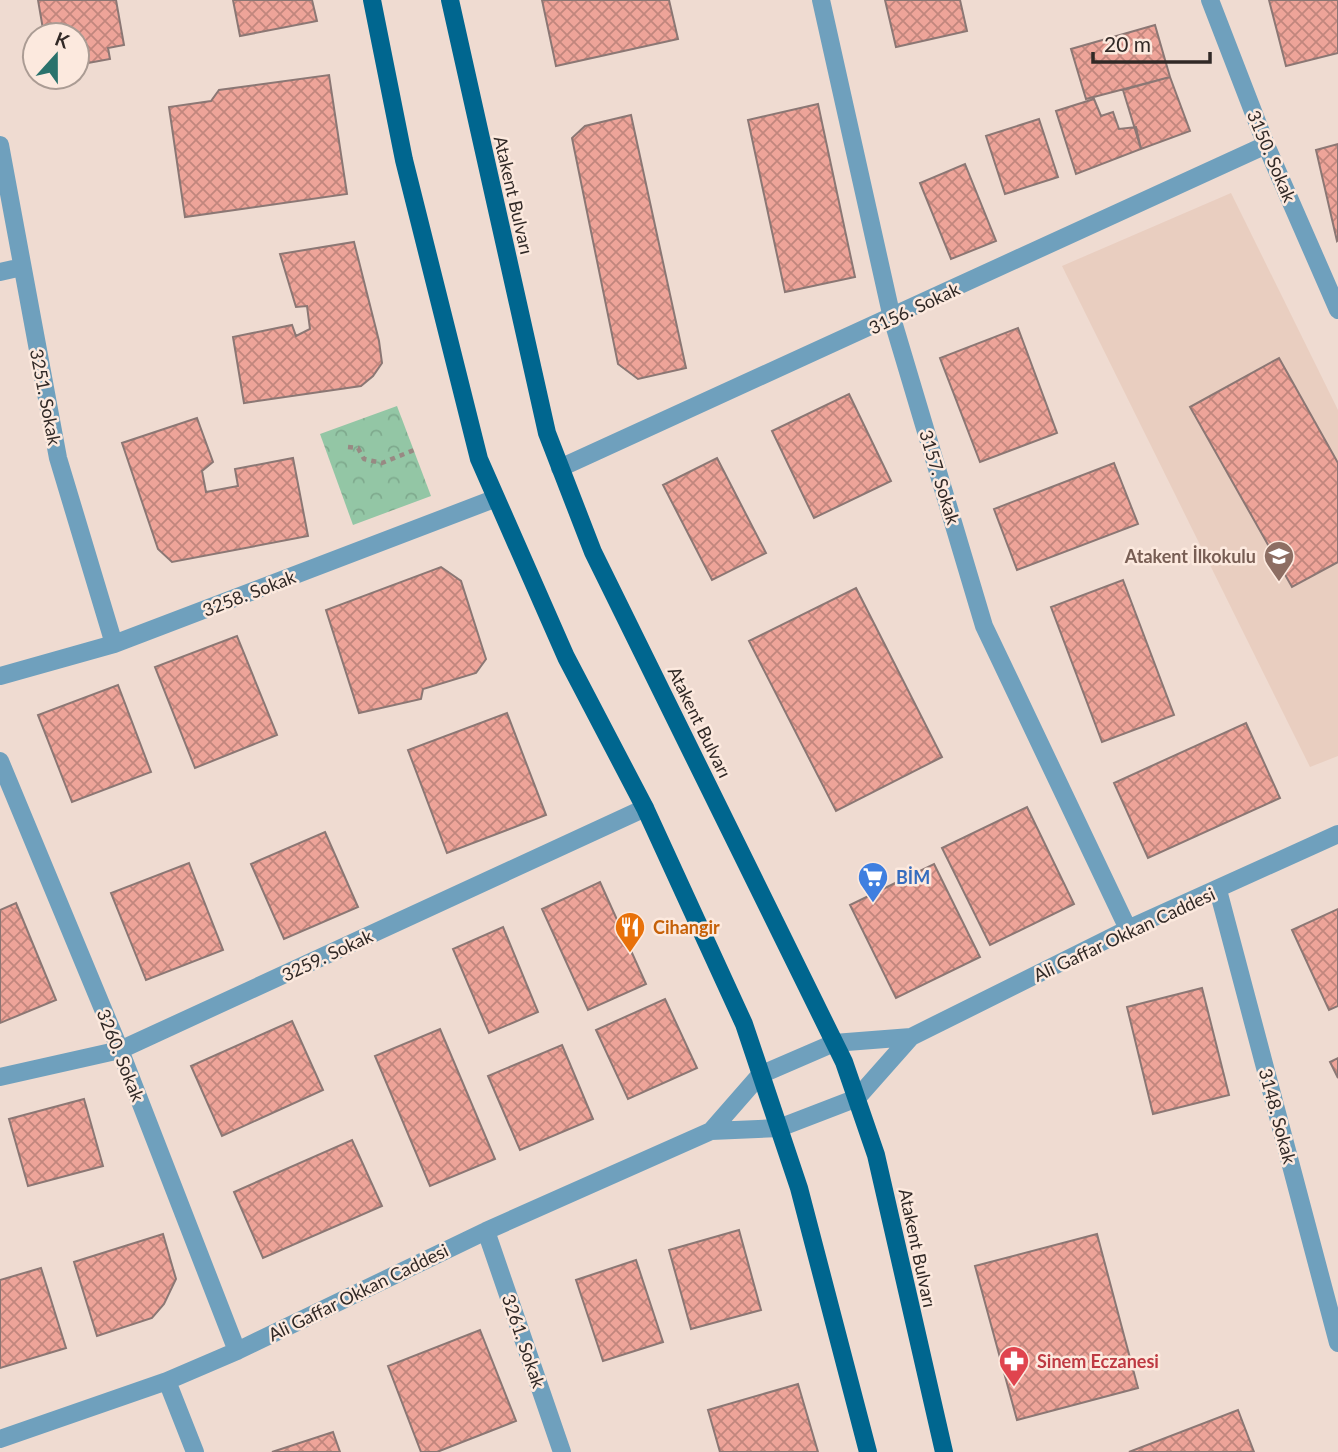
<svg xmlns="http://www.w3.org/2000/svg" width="1338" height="1452" font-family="Lato,sans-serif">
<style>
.built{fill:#e9cec0}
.forest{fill:url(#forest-crowns)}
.building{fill:url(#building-cross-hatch);stroke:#8b7774;stroke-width:2}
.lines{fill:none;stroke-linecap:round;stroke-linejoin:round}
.path{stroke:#988983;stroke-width:4.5;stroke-dasharray:5 5;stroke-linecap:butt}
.minor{stroke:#6fa0bd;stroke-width:18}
.major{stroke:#00668f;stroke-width:18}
.labels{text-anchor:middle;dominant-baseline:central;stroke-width:5;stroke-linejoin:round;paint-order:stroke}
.street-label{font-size:18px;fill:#312926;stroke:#fce9de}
.education-label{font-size:18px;font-weight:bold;fill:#785e54;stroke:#fce9de;text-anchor:end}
.shop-label{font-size:18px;font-weight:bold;fill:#366cbe;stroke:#fce9de;text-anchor:start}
.food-label{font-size:18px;font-weight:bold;fill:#c56008;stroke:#fce9de;text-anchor:start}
.health-label{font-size:18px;font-weight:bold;fill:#be3a42;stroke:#fce9de;text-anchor:start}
</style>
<defs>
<pattern id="forest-crowns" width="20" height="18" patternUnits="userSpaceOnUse" patternTransform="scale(1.75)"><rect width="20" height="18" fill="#93c6a5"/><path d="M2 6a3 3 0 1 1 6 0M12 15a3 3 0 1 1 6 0" fill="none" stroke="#7faa8e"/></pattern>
<pattern id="building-cross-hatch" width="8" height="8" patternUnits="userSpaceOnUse" patternTransform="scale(1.75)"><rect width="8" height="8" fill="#eea499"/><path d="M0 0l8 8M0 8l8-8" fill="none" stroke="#c1867d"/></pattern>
</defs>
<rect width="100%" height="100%" fill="#efdbd1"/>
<path class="built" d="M 1231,193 L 1338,410 L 1338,756 L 1310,767 L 1062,266 Z"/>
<path class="forest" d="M 397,406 L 431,496 L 353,525 L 320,434 Z"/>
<path class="building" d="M 38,0 L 116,0 L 124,45 L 108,48 L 110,59 L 77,65 L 77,35 L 44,35 Z
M 233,0 L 312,0 L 317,21 L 240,36 Z
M 542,0 L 669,0 L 678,39 L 556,66 Z
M 885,0 L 960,0 L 967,31 L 896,47 Z
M 1269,0 L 1338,0 L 1338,53 L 1286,66 Z
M 1155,25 L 1170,77 L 1086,99 L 1071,49 Z
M 329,75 L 347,194 L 185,217 L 169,107 L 211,101 L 219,90 Z
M 1170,77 L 1190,131 L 1141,149 L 1123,90 Z
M 1094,99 L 1101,116 L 1113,112 L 1119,129 L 1136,127 L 1141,149 L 1076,174 L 1056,111 Z
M 818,104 L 855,277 L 785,292 L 748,120 Z
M 631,115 L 686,368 L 638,379 L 618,364 L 572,138 L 585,126 Z
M 1039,119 L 1058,177 L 1005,194 L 986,136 Z
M 1338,144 L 1338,240 L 1337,241 L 1316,150 Z
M 965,164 L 996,241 L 951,259 L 920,183 Z
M 354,242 L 379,341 L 382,363 L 373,376 L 361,386 L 244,403 L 233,337 L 292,325 L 296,336 L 310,329 L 307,306 L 296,307 L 280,254 Z
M 1018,328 L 1057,433 L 980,462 L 940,358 Z
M 1279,358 L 1338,463 L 1338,562 L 1292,587 L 1190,407 Z
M 849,394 L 891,481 L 814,518 L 772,431 Z
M 197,418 L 213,462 L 202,471 L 206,492 L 238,486 L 235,469 L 293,458 L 308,536 L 172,562 L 158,549 L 122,443 Z
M 717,458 L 766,553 L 712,580 L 663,485 Z
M 1114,463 L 1138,524 L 1017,570 L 994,509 Z
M 441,567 L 461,581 L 486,659 L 476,673 L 423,689 L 421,699 L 359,713 L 326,610 Z
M 1123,580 L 1174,715 L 1102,742 L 1051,607 Z
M 856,588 L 942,757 L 836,811 L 749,641 Z
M 237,636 L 277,735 L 195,768 L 155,667 Z
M 118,685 L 151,772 L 72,802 L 38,715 Z
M 507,713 L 546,815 L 447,853 L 408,750 Z
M 1246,723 L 1280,798 L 1148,858 L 1114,783 Z
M 1027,807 L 1074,904 L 990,945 L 942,848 Z
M 325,832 L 358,907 L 284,939 L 251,864 Z
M 189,863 L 223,950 L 146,980 L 111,893 Z
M 934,864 L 980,957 L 896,998 L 850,905 Z
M 600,882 L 646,984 L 588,1010 L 542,909 Z
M 16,903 L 56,1000 L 0,1023 L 0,910 Z
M 1338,909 L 1338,1006 L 1329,1010 L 1292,930 Z
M 503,927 L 538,1012 L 489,1033 L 453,949 Z
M 1202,988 L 1229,1095 L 1153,1114 L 1127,1007 Z
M 665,999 L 697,1068 L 628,1099 L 596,1030 Z
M 292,1021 L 323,1090 L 222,1136 L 191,1066 Z
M 440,1029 L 495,1159 L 430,1186 L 375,1056 Z
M 562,1045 L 593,1119 L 520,1150 L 488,1076 Z
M 1338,1058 L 1338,1078 L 1330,1062 Z
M 84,1099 L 103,1166 L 28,1186 L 9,1119 Z
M 352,1140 L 382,1206 L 263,1258 L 234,1192 Z
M 739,1230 L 761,1310 L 691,1329 L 669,1250 Z
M 163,1234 L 176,1279 L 164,1304 L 152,1318 L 97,1336 L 74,1262 Z
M 1097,1234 L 1138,1388 L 1017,1420 L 975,1266 Z
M 636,1260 L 663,1342 L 603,1361 L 576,1280 Z
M 41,1268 L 66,1348 L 0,1368 L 0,1280 Z
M 480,1330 L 516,1421 L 437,1452 L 421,1452 L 388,1366 Z
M 798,1384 L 818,1452 L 720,1452 L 708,1410 Z
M 1238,1410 L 1254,1452 L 1129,1452 Z
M 333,1432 L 340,1452 L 272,1452 Z"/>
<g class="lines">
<path class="path" d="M 348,447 L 358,448 L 364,459 L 382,463 L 414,450"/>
<path class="minor" d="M 821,0 L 892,318 L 984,626 L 1128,929
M 1210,0 L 1266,145 L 1338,310
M 0,145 L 58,458 L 114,644
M 0,272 L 22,267
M 560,468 L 1266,145
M 0,676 L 114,644 L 494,499
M 0,761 L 120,1050 L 237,1351
M 1218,890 L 1338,1343
M 0,1077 L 120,1050 L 645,808
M 711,1131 L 760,1075 L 834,1043 L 911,1037
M 486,1231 L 562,1452
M 167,1381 L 195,1452
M 0,1439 L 167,1381 L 237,1351 L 486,1231 L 711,1131 L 779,1128 L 857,1098 L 911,1037 L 1128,929 L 1338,834"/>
<path class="major" d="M 372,0 L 404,160 L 479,459 L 566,657 L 645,808 L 744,1024 L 799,1188 L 868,1452
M 450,0 L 547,433 L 593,552 L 844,1062 L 876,1155 L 944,1452"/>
</g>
<defs>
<g id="school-pin" transform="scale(1.575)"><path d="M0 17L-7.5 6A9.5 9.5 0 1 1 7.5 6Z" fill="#8d6e63" stroke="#fce9de"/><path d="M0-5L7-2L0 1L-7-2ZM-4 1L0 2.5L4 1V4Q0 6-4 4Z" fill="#fff"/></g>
<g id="supermarket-pin" transform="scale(1.575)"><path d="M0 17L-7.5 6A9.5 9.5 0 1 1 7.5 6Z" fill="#3f7fe0" stroke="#fce9de"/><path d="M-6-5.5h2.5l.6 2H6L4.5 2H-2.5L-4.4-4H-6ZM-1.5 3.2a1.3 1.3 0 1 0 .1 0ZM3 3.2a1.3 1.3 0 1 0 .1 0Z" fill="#fff"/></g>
<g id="restaurant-pin" transform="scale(1.575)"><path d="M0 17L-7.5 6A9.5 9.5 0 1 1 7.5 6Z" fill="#e8710a" stroke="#fce9de"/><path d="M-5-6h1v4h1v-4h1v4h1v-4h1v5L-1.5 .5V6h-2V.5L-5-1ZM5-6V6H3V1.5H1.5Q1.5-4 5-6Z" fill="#fff"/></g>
<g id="pharmacy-pin" transform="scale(1.575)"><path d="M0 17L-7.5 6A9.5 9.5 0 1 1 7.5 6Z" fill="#e0444e" stroke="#fce9de"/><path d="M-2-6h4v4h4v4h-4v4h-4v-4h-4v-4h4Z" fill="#fff"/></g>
</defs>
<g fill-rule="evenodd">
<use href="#school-pin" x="1279" y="556"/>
<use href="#supermarket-pin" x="873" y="877"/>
<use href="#restaurant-pin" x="630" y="927"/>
<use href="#pharmacy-pin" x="1014" y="1361"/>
</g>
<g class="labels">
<g class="street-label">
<text transform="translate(1272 156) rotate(67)">3150. Sokak</text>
<text transform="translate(514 195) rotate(77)">Atakent Bulvarı</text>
<text transform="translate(914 308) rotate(-25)">3156. Sokak</text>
<text transform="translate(46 397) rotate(79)">3251. Sokak</text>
<text transform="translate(940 477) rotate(73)">3157. Sokak</text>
<text transform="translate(249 593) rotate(-21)">3258. Sokak</text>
<text transform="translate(700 722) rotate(64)">Atakent Bulvarı</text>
<text transform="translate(1124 934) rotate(-25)">Ali Gaffar Okkan Caddesi</text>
<text transform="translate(327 955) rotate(-25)">3259. Sokak</text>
<text transform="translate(121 1055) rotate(68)">3260. Sokak</text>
<text transform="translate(1278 1116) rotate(75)">3148. Sokak</text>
<text transform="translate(918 1248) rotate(78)">Atakent Bulvarı</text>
<text transform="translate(358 1292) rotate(-26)">Ali Gaffar Okkan Caddesi</text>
<text transform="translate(524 1341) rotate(71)">3261. Sokak</text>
</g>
<g class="education-label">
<text x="1256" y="556">Atakent İlkokulu</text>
</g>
<g class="shop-label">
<text x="896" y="877">BİM</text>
</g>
<g class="food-label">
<text x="653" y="927">Cihangir</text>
</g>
<g class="health-label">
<text x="1037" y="1361">Sinem Eczanesi</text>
</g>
</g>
<g transform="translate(56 56) rotate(21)"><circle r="33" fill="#fce9de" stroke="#ab9c94" stroke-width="2"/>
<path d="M0-5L12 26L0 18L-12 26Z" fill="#2a726c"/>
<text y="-10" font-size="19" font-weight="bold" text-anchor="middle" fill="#312926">K</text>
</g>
<path d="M1093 52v10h117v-10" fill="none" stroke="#312926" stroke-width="3.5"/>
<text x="1104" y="52" font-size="21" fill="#312926" stroke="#fce9de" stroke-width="5" paint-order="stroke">20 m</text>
</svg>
